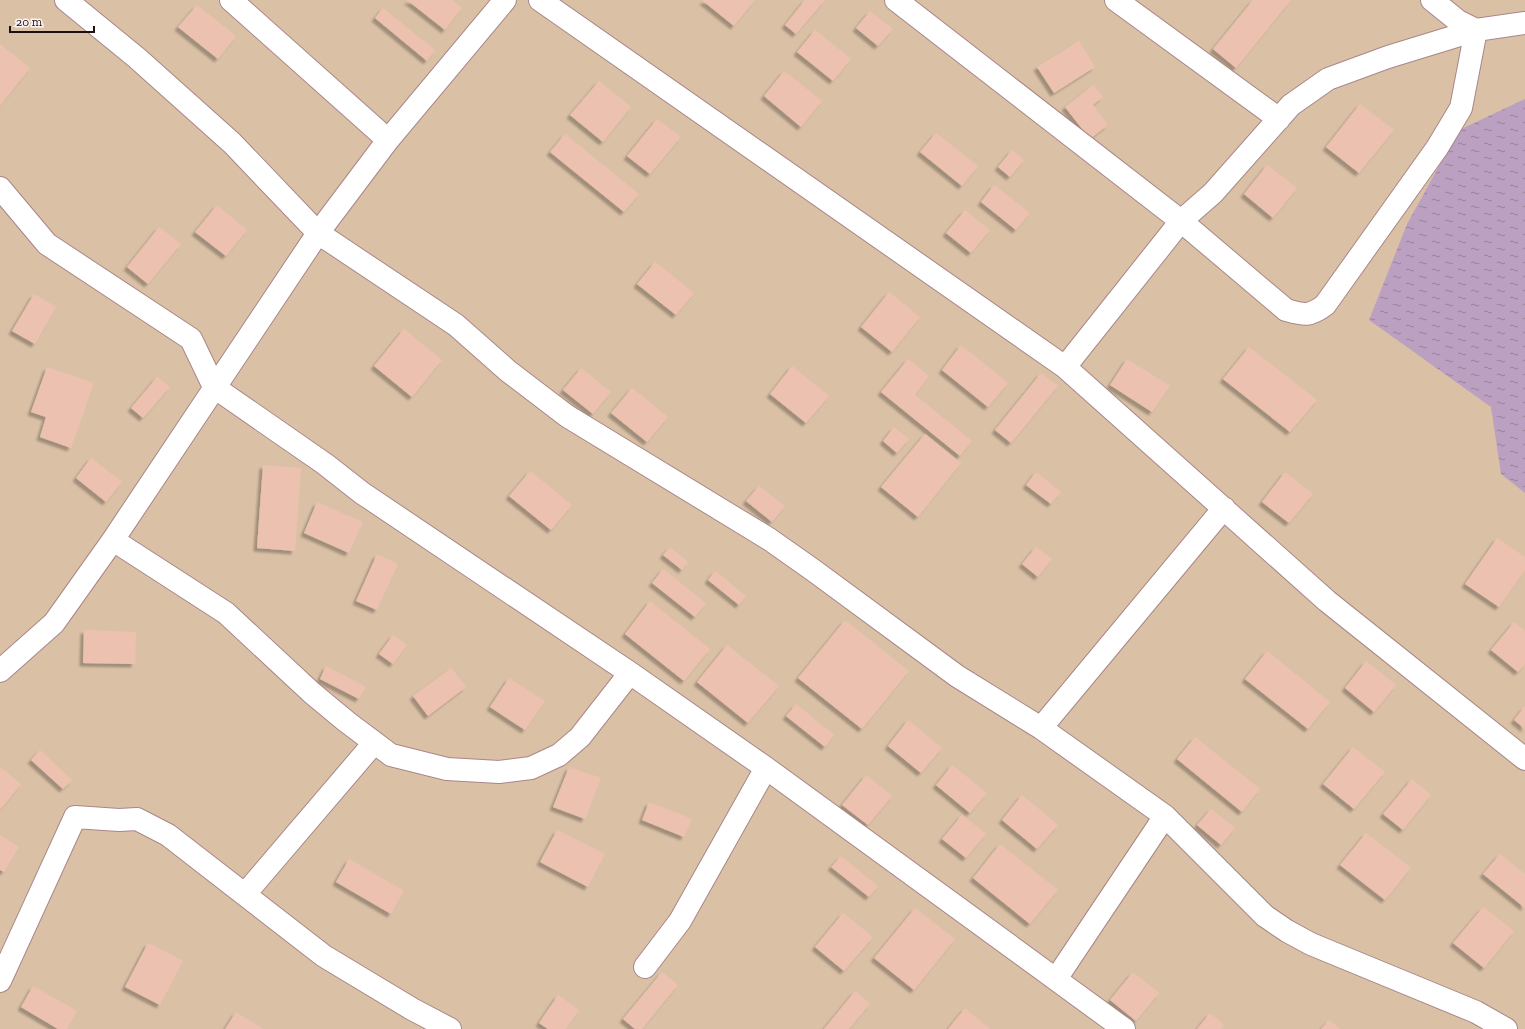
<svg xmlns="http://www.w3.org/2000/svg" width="1525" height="1029" font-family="'Zilla Slab',serif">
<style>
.grass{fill:#dac1a6}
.water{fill:url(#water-ripples)}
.building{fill:#edc1b0;filter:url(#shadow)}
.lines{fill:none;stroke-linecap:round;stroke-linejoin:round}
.minor-casing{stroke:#a98688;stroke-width:24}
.minor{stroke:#fff;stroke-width:22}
</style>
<defs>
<pattern id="water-ripples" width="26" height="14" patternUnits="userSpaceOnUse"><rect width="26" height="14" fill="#bca0c1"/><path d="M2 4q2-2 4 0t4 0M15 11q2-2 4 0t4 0" fill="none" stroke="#98819b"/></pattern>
<filter id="shadow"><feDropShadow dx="-3.5" dy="3.5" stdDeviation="1" flood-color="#0004"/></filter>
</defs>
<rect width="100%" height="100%" fill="#ffe0e1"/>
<path class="grass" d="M 0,0 L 1525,0 L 1525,1029 L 0,1029 Z"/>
<path class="water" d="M 1525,99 L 1525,493 L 1501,474 L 1491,407 L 1369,320 L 1407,224 L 1459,130 Z"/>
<path class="building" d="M 407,0 L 452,0 L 462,8 L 445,30 Z
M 704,0 L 755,0 L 734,26 L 703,1 Z
M 805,0 L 825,0 L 796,34 L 785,25 Z
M 1253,0 L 1291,0 L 1236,68 L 1213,49 Z
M 197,5 L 236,36 L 218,59 L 178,27 Z
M 383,8 L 435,50 L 427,61 L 375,18 Z
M 870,11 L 893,29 L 878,46 L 856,28 Z
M 815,30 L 851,59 L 833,81 L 797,52 Z
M 1079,41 L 1095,67 L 1054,93 L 1037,67 Z
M 0,44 L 30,68 L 0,106 Z
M 784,71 L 822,101 L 801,127 L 764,96 Z
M 599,81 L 631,107 L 603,142 L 570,115 Z
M 1093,85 L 1103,97 L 1093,105 L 1108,125 L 1090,139 L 1065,107 Z
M 1360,104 L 1394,130 L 1359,173 L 1326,147 Z
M 657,119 L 681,137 L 650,174 L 627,156 Z
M 936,133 L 978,166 L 962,186 L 920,152 Z
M 565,134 L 639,194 L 624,212 L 550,152 Z
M 1012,150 L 1024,160 L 1010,177 L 998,167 Z
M 1267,165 L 1297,188 L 1273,218 L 1244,194 Z
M 994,185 L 1030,213 L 1016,230 L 981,202 Z
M 217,205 L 247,230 L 226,256 L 195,232 Z
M 965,210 L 990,230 L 971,253 L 946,233 Z
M 159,227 L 181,244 L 148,284 L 127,267 Z
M 655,262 L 694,293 L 676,315 L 637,284 Z
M 889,292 L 920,317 L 892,352 L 861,327 Z
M 34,294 L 56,307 L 35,344 L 12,331 Z
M 404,329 L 442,360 L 412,397 L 374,366 Z
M 961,345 L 1008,383 L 988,407 L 942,370 Z
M 1249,347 L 1317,400 L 1290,432 L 1223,379 Z
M 908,359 L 929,376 L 915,395 L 972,441 L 960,456 L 881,392 Z
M 1127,359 L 1170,386 L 1152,412 L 1110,385 Z
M 792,366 L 829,396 L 806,423 L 770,394 Z
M 47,367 L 94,383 L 71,448 L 40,437 L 46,417 L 31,412 Z
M 581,368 L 611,392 L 593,414 L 563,390 Z
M 1041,373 L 1058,386 L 1011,443 L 995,430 Z
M 157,377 L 170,387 L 143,418 L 131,408 Z
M 632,388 L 668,417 L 647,442 L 611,413 Z
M 894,427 L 909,439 L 897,453 L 883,441 Z
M 925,434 L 961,463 L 918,517 L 881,487 Z
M 91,458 L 122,482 L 106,502 L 76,478 Z
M 263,465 L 301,468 L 295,551 L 257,548 Z
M 530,471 L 572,505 L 551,530 L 509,496 Z
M 1036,472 L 1061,492 L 1051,504 L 1026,485 Z
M 1285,472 L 1313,494 L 1289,523 L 1262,502 Z
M 759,486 L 785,506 L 772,522 L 746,501 Z
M 317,502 L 363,522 L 349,553 L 304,533 Z
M 1497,538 L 1525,557 L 1525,570 L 1499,607 L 1465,584 Z
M 670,547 L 688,562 L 682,570 L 663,555 Z
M 1036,547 L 1052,559 L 1038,577 L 1022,564 Z
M 377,554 L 398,564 L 377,610 L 356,601 Z
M 663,569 L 706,603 L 695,617 L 652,583 Z
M 715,571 L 746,596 L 739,605 L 708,580 Z
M 650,601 L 710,649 L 684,681 L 625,634 Z
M 845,620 L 909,671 L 862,729 L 798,678 Z
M 1514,622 L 1525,631 L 1525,664 L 1518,672 L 1491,650 Z
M 84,630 L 136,632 L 135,664 L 83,663 Z
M 393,635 L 407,645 L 393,664 L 379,654 Z
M 727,645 L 779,686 L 748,723 L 697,682 Z
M 1267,651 L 1330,702 L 1308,729 L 1245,679 Z
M 1366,661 L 1396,685 L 1374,712 L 1345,688 Z
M 326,666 L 366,687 L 359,699 L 320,679 Z
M 451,668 L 466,687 L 428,716 L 413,696 Z
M 509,678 L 545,701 L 525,730 L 490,707 Z
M 796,704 L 834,735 L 825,747 L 786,716 Z
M 1525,706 L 1525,729 L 1514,720 Z
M 908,720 L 942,748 L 921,773 L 888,746 Z
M 1195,737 L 1260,789 L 1242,812 L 1177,759 Z
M 1353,747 L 1385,772 L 1354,809 L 1323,784 Z
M 40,750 L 72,780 L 63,789 L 31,760 Z
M 952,765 L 987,793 L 970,813 L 936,785 Z
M 0,767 L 21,784 L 0,810 Z
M 569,767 L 601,778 L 585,819 L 553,807 Z
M 866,775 L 892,796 L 868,825 L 842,805 Z
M 1412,779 L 1431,795 L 1403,830 L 1383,814 Z
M 1022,795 L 1058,825 L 1037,849 L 1002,820 Z
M 649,802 L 692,819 L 684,837 L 642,820 Z
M 1211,809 L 1235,828 L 1221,845 L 1197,825 Z
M 962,815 L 986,834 L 966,858 L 942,839 Z
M 557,830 L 605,854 L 588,887 L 540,862 Z
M 1366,833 L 1411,868 L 1385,900 L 1340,865 Z
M 0,835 L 19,847 L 4,872 L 0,870 Z
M 1000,844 L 1058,890 L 1030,924 L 973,878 Z
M 1500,854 L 1525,874 L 1525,908 L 1483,874 Z
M 841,856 L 878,886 L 869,897 L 831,867 Z
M 349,859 L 404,891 L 391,914 L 336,882 Z
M 1483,907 L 1514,931 L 1484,968 L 1453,943 Z
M 915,908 L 955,939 L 914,990 L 874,958 Z
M 843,913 L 873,937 L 844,971 L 815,947 Z
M 148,943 L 183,961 L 160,1005 L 125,987 Z
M 662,972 L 678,985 L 642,1029 L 635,1029 L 623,1019 Z
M 1133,972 L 1159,993 L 1136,1021 L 1110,1000 Z
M 33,986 L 77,1011 L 67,1029 L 58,1029 L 21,1007 Z
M 855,991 L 870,1004 L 849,1029 L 824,1029 Z
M 558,995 L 579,1010 L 566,1029 L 548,1029 L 539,1023 Z
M 965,1008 L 990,1029 L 948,1029 Z
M 236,1012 L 263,1029 L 225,1029 Z
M 1210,1013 L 1224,1025 L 1221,1029 L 1197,1029 Z
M 1329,1020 L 1340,1029 L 1321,1029 Z"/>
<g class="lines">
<g class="minor-casing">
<path id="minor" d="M 66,0 L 137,58 L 232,143 L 318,233 L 456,325 L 508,371 L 567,416 L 769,539 L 813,570 L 957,676 L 1041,728 L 1165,816 L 1265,916 L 1287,931 L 1311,944 L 1476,1012 L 1506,1029
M 231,0 L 388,140
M 540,0 L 1065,367 L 1327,601 L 1525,759
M 896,0 L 1181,221 L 1286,310 C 1304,315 1309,317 1325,305 L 1437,148 L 1461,108 L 1476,30
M 1116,0 L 1279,119
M 1432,0 L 1458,21 L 1476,30
M 0,188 L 47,244 L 191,339 L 214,387 L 325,464 L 362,493 L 630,673 L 766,768 L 1124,1029
M 1065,367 L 1181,221 L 1213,193 L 1291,105 L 1328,79 L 1388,57 L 1476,30 L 1525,23
M 113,540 L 226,613 L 312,693 L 347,722 L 391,755 L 447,769 L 499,772 L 531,768 L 559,755 L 580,737 L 630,673
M 0,671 L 54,623 L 113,540 L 318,233 L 388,140 L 505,0
M 1041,728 L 1224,508
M 245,894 L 374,743
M 645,967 L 680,921 L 766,768
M 1056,979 L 1165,816
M 0,981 L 75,817 L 119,820 L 137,819 L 168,835 L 324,956 L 412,1009 L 450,1029"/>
</g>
<use href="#minor" class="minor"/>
</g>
<path d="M10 26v6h84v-6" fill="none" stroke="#1d1011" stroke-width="2"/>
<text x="16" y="26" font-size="12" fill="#1d1011" stroke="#fcf4f4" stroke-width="3" paint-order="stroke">20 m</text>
</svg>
